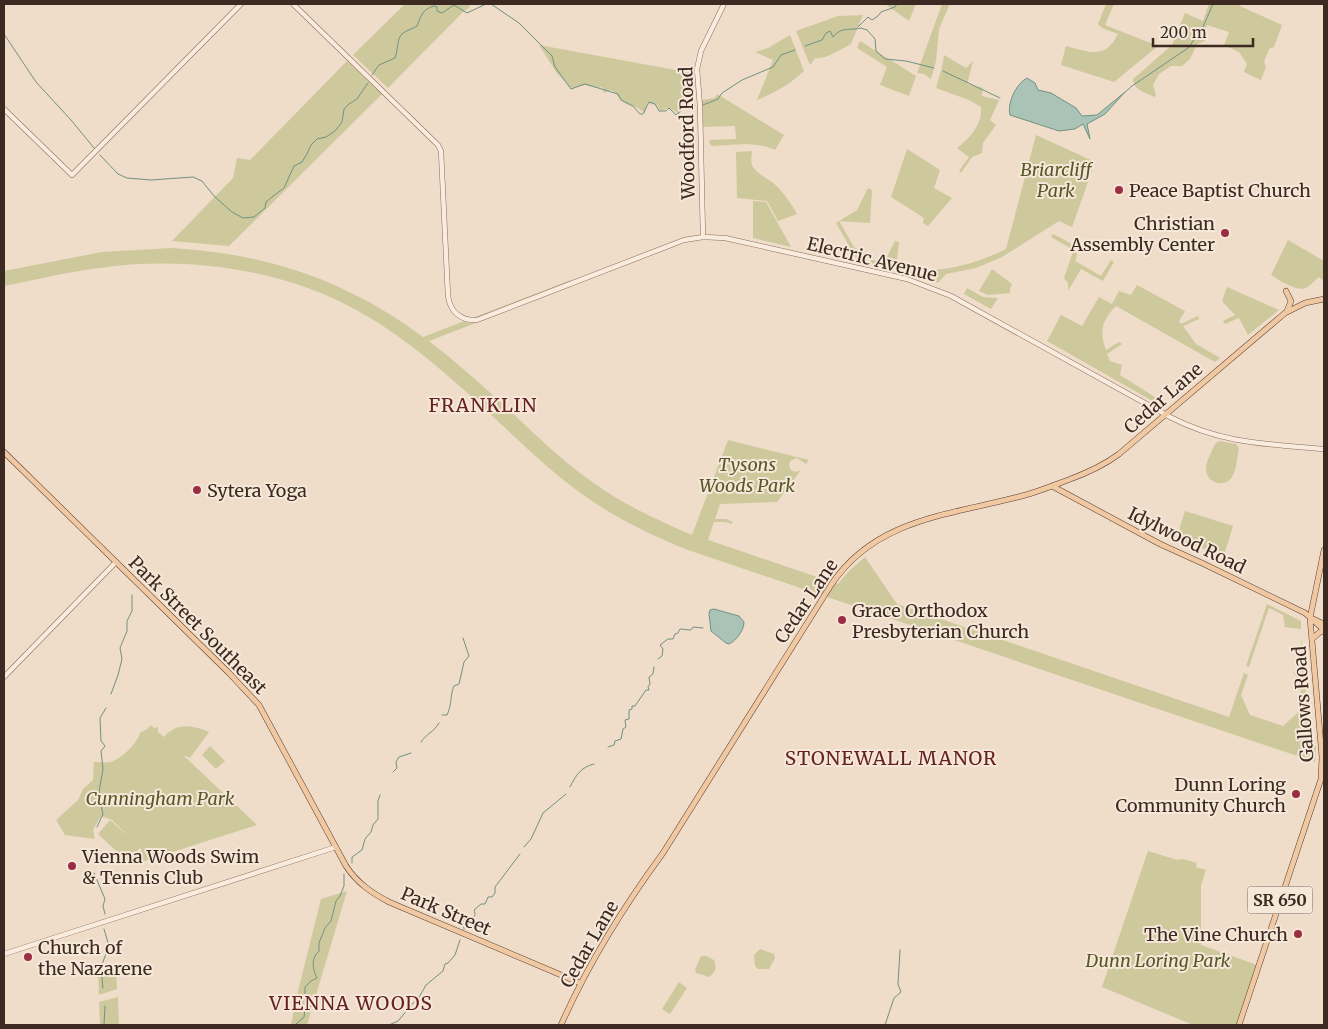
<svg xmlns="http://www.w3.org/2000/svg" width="1328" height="1029" font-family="Merriweather,serif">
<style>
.green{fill:#cdc99d}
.water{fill:#aac3b7;stroke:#709283}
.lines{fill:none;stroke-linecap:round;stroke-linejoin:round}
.stream{stroke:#709283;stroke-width:1}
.minor-casing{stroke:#8b6d5e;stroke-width:5.5}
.major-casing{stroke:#593c31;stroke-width:6}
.minor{stroke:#f9ebdd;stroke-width:4.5}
.major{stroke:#f0c9a3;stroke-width:5}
.poi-dot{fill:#9a2e44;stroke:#f6e8d9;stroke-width:2}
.labels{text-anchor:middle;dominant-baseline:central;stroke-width:4;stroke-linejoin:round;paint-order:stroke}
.shield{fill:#f6e8d9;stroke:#746258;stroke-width:1}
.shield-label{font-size:16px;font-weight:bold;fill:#3c2921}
.street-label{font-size:18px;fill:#3c2921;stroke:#f6e8d9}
.park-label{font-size:18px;font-style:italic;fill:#565828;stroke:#f6e8d9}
.poi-label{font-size:18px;fill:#3c2921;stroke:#f6e8d9;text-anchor:start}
.neighbourhood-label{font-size:19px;letter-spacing:1px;fill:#682121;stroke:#f6e8d9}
</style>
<rect width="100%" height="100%" fill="#efdcc9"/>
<path class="green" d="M 405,4 L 470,4 L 469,8 L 465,10 L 388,88 L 353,55 Z
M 885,4 L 916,4 L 909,21 Z
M 942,4 L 949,4 L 949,6 L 939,29 L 936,61 L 931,79 L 924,74 L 917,73 Z
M 1106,4 L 1114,4 L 1105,25 L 1158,46 L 1114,82 L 1061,65 L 1066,46 C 1090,52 1105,60 1118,34 L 1102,28 L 1098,24 Z
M 1209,4 L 1240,4 L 1240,6 L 1282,25 L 1274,47 L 1269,49 L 1264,62 L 1266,67 L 1261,80 L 1244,72 L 1247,64 L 1239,52 L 1224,45 L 1229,32 L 1207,25 L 1204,33 L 1205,41 L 1197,44 L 1190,59 L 1182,66 L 1171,66 L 1159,74 L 1153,85 L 1156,96 L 1155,97 C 1146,93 1133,90 1133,79 L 1172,45 L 1185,13 L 1203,21 Z
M 863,15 L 851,44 C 841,49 825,60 815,58 L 810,65 L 796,31 L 838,16 Z
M 790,35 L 804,71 C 790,84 775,93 757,100 L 773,60 L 755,52 L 768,48 Z
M 860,41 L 916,76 L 909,96 L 880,85 L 887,67 L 857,48 Z
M 539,45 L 692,73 L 693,102 L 691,101 L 679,114 L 669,108 L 660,111 L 657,105 L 653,104 L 651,105 L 650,103 L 647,104 L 645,113 C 636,105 630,107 623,102 C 618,98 617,93 611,90 L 604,93 L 602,87 L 598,88 L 585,85 L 571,88 L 556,72 Z
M 944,55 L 966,68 L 973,61 L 967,84 L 983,88 L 982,96 L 999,100 L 990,120 L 996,125 L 983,143 L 982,153 L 972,157 L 961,173 L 959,171 L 969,157 L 957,148 C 971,137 982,125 981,107 L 969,100 L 936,88 L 942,67 Z
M 347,61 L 382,94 L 229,246 L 172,241 L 233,178 L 237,158 L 250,160 Z
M 717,94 L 784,135 L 775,150 C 756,141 733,145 712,146 L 710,144 L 709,140 L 736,139 L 735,126 L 702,127 L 701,100 L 715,98 Z
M 1036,135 L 1095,162 L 1072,227 L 1059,221 L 1002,257 L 976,268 L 946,274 L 938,283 L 896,269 L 871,263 L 870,260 L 885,261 L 895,241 L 899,242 L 896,268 C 933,275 972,266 1006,249 Z
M 907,149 L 940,170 L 934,188 L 952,198 L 928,226 L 923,223 L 924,218 L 891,197 Z
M 752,151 C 752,157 750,162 753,167 C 758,174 765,177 772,182 C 782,190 791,203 797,214 L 778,221 L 767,201 L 737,198 L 736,152 Z
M 868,188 L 872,190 L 870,223 L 839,221 L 854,247 L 862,252 L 865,251 L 862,259 L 858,261 L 836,223 L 857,210 Z
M 753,201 L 766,202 L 791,247 L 753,238 Z
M 1053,234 C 1064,240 1083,246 1075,261 L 1101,276 L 1111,260 L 1114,262 L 1103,281 L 1081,269 L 1068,291 L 1068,283 L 1064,278 L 1073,252 L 1070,248 L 1051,237 Z
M 1288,240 L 1324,261 L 1324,278 L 1322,280 L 1319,277 C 1315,280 1311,285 1306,288 C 1298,292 1278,280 1271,275 Z
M 171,248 C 265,253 347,280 423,337 L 571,280 L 570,287 L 429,341 C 456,362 482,385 507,408 C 535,434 561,460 591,481 C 622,504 657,520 692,535 L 728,440 L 809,460 L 806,464 L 797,458 L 790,461 L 789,466 L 791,470 L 796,472 L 801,470 L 777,502 L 720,504 L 715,519 L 726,519 L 733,522 L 732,524 L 725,522 L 714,522 L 708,540 L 838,584 L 849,571 L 865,557 L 897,604 L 1229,717 L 1244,673 L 1248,675 L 1241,695 L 1250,715 L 1283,726 L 1303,708 L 1302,699 L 1282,697 L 1302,699 L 1299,682 L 1294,673 L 1301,654 L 1301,635 L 1311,744 L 1274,732 L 1316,746 L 1315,762 L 685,549 C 651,535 618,519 589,499 C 540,465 499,420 455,382 C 425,356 393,330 358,311 C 282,268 184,256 99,268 C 67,272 35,280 4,286 L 4,271 L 102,252 Z
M 992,269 L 1012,284 L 1010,289 L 1010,293 L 988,295 L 979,291 Z
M 1137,285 L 1185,311 L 1179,321 L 1181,324 L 1198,316 L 1199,319 L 1183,326 L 1196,344 L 1220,358 L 1215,362 L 1116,306 C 1102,320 1099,332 1106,350 L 1119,342 L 1122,344 L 1107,354 L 1110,361 L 1122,365 L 1120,375 L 1166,404 L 1163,407 L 1047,341 L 1061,315 L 1082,326 L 1099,297 L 1112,304 L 1119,291 L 1131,295 Z
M 1227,287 L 1279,310 L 1248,335 L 1239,318 L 1225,324 L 1223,321 L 1235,315 L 1222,301 Z
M 967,288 L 983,297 L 998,298 L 991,309 L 964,294 Z
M 1219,441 L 1236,444 L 1239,448 C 1237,457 1237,467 1233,475 C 1227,489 1206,484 1206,469 C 1206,461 1212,451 1215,444 Z
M 1185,511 L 1233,526 L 1224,555 L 1176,540 Z
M 1267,604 L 1301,621 L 1301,629 L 1285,627 L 1283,615 L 1269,608 L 1249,667 L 1246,666 Z
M 151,725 L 154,728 L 158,727 L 158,732 L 164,737 C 176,722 194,725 209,732 L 190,758 L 183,755 L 257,825 L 132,865 L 142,850 L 140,848 L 127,861 L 98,834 L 110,820 L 130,838 L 112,820 L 101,816 L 93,830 L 95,839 L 65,835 L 56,820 L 78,800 L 83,789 L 93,780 L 94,762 C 99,762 106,763 111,762 C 122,758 137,744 140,733 L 147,729 Z
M 210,746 L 225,761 L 216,769 L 202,755 Z
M 1148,851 L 1177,860 L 1183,859 L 1197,863 L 1196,867 L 1206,870 L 1201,885 L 1201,945 L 1260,966 L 1239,1025 L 1193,1025 L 1102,987 Z
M 347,891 L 307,1025 L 291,1025 L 298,991 L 321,899 Z
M 760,949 L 774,954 L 775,958 L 769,969 L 758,969 L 755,966 L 754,955 Z
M 701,956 L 706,956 L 714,960 C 717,967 716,972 709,977 L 696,973 L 695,970 Z
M 116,966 L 117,989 L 99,995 L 98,972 Z
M 679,982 L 687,988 L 670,1014 L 662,1009 Z
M 118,997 L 119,1025 L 100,1025 L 99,1002 Z"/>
<path class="water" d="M 1027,78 L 1035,83 L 1038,90 L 1051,93 L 1076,108 L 1082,116 L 1097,115 L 1125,92 L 1105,114 L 1087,124 L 1090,139 L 1083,124 L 1075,129 L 1059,131 L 1010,115 C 1007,103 1016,84 1027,78 Z
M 714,609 L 739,616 L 744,622 C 744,630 737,640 729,644 L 726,643 L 711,631 L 709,614 L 710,610 Z"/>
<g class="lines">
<path class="stream" d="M 491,4 L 519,23 L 552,56 L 555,67 L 571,89 L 585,84 L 618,94 L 621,100 L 633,106 L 640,114 L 643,114 L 649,102 L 655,104 L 659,111 L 666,111 L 669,108 L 676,115 L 688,105 L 693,103 L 695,105
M 858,27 L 868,17 L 872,20 L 878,16 L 881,12 L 895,7 L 897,4
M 4,34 L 36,82 L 71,120 L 94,148
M 805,46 L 822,40 L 826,33 L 830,31 L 833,37 C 842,26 849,31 861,28 L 867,30 L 875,39 L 876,51 L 885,59 L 906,61 L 934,68
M 943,71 L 1000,98
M 372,75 L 379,65 L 395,58 C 398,51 397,38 402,34 C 406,30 413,29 417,26 C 421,15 423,9 434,6 L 437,7 L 437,11 L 442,13 L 454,5 L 467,13 L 486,4
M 1124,93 L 1132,86 L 1188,48 L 1202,29 L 1213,4
M 703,105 L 718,99 L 722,93 L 742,80 L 773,67 L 781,55 L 795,50
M 100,155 L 118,174 L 127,178 L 151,180 L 193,177 L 202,181 L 214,196 L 232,212 L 243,218 L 254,217 L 265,208 L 266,202 L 272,197 L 284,188 L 294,166 L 302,162 L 307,154 L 311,145 L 317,139 L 326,137 L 335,131 L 342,122 L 344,109 L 349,104 L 357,99 L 368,83
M 658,659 L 662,656 L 663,649 L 660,645 L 668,639 L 673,639 L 675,634 L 678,633 L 680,629 L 691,630 L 693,627 L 703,628
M 111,694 L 118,675 L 122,659 L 120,648 L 127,631 L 127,621 L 132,611 L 132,595
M 442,715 L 447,715 C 452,705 450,695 454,686 L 459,684 L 464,662 L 469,656 L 463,638
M 421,742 C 426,734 434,732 439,723
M 608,747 L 614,745 L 615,741 L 621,739 L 623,729 L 626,727 L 625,720 L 629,719 L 629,710 L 632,709 L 632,706 L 635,706 L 646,690 L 649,690 L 648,687 L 650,684 L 649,677 L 653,674 L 654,667
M 393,772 L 397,768 L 396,762 L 399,757 L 411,753
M 570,787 C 576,775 581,767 594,764
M 97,827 L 103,814 L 101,806 L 104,799 L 99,792 L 103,769 L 101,751 L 105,746 L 101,741 L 100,718 L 106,708
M 524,847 L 531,839 L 543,813 L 566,794
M 352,863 L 352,857 L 362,850 L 365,839 L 371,832 L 373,825 L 378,819 L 378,801 L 380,795
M 94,873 L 105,899 L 103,906 L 105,914
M 464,929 L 463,921 L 466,918 L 470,920 C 475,917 476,915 474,910 L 481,904 L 485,904 L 488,897 L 492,897 L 495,893 L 495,887 L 520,854
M 103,988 L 101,967 L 109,946 L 104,929
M 104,1025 L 105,1006
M 295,1025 L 304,1017 L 305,1009 L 311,1006 L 305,994 L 305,987 L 311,981 L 317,978 C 312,968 311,959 319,951 L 319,943 L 325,928 L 331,921 L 336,901 L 340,896 L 344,886 L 344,874
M 389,1025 L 398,1021 L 414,1002 L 417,1001 L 426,985 L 443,971 L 445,964 L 448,963 L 455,955 L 460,940
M 885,1025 L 894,998 L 901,992 L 898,984 L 900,950"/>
<g class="minor-casing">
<path id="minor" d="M 293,4 L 438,145 L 441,151 L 448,296 C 450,311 460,321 477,320 L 684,240 L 703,237 L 725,238 L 907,279 L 951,296 L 1170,417 C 1222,444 1268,444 1324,449
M 4,109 L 72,175 L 241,4
M 703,237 L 700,107 L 697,69 L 701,51 L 724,4
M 4,677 L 116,562
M 4,954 L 336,847"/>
</g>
<g class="major-casing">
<path id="major" d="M 1286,291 L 1291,301 L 1287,311
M 4,452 L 229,673 L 259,705 L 346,866 C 357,883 372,893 389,902 L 580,983
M 1052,486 L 1160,544 L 1204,564 L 1305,613 L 1324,630
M 1311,618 L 1324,624
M 1312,639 L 1320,632 L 1324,631
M 561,1025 C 588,964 624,906 663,853 L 831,585 C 875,519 949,515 1018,497 C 1035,493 1052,486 1068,480 C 1087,473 1103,466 1119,454 L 1285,313 L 1305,303 L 1324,299
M 1239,1025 L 1321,779 L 1322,757 L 1310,618 L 1324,550"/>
</g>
<use href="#minor" class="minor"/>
<use href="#major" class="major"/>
</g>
<g class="poi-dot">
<circle cx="1119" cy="190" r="5"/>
<circle cx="1225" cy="233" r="5"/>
<circle cx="197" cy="490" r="5"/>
<circle cx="842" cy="620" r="5"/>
<circle cx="1296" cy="794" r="5"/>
<circle cx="72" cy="866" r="5"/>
<circle cx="1298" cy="934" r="5"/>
<circle cx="28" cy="957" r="5"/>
</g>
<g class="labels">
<rect class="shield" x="1247.5" y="886.5" width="65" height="27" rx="4"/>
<g class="shield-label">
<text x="1280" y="900">SR 650</text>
</g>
<g class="street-label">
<text transform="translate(687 133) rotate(-91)">Woodford Road</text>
<text transform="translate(872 259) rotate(14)">Electric Avenue</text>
<text transform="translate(1163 398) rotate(-41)">Cedar Lane</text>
<text transform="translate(1187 540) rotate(26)">Idylwood Road</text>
<text transform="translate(806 601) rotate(-56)">Cedar Lane</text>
<text transform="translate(198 625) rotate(45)">Park Street Southeast</text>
<text transform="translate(1303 704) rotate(-94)">Gallows Road</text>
<text transform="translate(446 911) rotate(23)">Park Street</text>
<text transform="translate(589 944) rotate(-60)">Cedar Lane</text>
</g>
<g class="park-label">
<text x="1056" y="169">Briarcliff<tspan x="1056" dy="21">Park</tspan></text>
<text x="747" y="464">Tysons<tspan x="747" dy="21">Woods Park</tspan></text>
<text x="160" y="798">Cunningham Park</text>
<text x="1158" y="960">Dunn Loring Park</text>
</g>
<g class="poi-label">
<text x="1129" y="190">Peace Baptist Church</text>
<text x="1215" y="223" text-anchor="end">Christian<tspan x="1215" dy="21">Assembly Center</tspan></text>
<text x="207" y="490">Sytera Yoga</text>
<text x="852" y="610">Grace Orthodox<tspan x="852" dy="21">Presbyterian Church</tspan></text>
<text x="1286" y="784" text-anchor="end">Dunn Loring<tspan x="1286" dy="21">Community Church</tspan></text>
<text x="82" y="856">Vienna Woods Swim<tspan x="82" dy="21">&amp; Tennis Club</tspan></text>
<text x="1288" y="934" text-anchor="end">The Vine Church</text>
<text x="38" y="947">Church of<tspan x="38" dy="21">the Nazarene</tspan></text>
</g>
<g class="neighbourhood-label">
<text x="483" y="405">FRANKLIN</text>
<text x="891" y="758">STONEWALL MANOR</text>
<text x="351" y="1003">VIENNA WOODS</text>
</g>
</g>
<rect width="1328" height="1029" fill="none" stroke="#3c2921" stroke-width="10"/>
<path d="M1153 38v8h100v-8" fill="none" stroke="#3c2921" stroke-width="2.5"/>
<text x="1160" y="38" font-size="15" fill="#3c2921" stroke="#f6e8d9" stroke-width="4" paint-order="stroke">200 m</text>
</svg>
